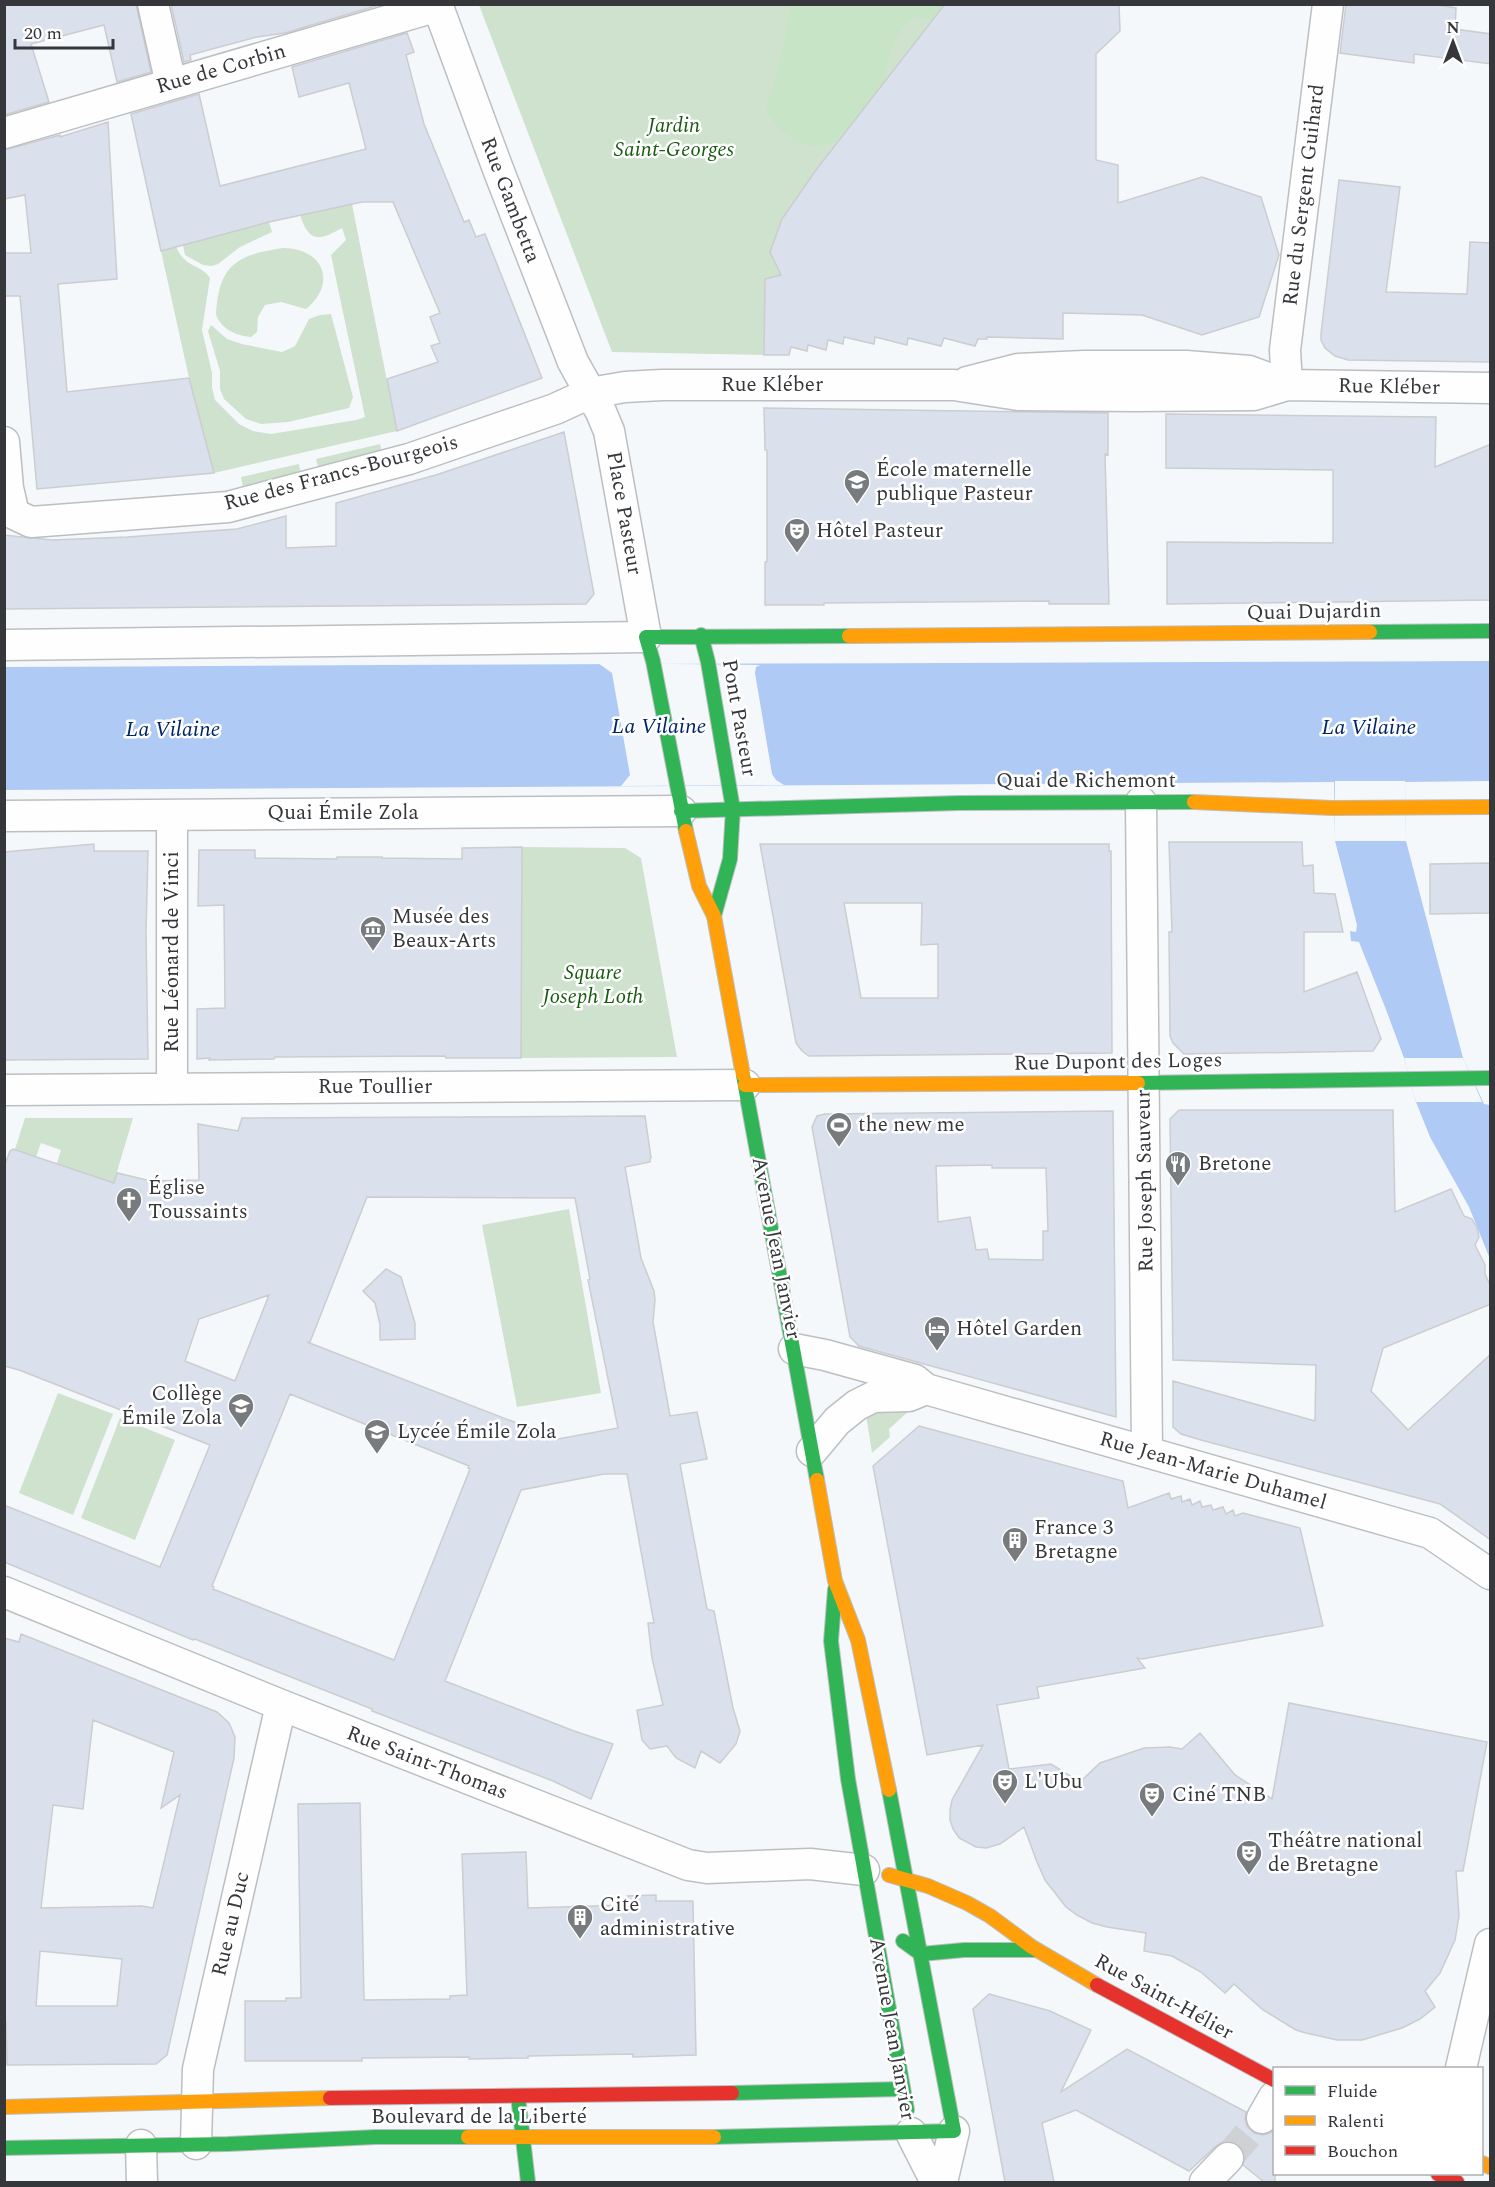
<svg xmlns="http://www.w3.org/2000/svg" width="1495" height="2187" font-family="Spectral,serif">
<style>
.green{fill:#cee2ce}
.forest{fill:#c7e5c6}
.water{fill:#afcaf5}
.pier{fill:#f5f8fb}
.building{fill:#dae1ec;stroke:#cbcdd0;stroke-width:1.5;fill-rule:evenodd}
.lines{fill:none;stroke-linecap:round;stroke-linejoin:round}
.street-tunnel{stroke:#cfd1d5;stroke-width:30;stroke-dasharray:30 15;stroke-linecap:butt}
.street-casing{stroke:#bcbfc2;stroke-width:33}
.fast-casing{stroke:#bcbfc2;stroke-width:16}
.slow-casing{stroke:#bcbfc2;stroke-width:16}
.jam-casing{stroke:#bcbfc2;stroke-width:16}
.street{stroke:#fefefe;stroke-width:30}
.fast{stroke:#30b455;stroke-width:14}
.slow{stroke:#ff9f0a;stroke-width:14}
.jam{stroke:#e5322d;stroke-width:14}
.labels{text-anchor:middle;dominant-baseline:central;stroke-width:5;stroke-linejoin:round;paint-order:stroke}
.street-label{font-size:21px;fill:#35373b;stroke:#fff}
.park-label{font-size:21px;font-style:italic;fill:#175b0f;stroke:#fff}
.poi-label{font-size:21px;fill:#35373b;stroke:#fff;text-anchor:start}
.water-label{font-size:22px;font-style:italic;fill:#002569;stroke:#fff}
</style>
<rect width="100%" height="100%" fill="#f5f8fb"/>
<path class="green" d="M 479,5 L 945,5 L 816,170 L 782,219 L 770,252 L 781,275 L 765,279 L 767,302 L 764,355 L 612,352 Z
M 352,204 L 397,431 L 214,473 L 189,378 L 161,251 L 176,246 C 184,268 201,264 210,278 L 202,330 L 212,373 L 212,387 L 215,400 L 239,424 L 253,431 L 271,434 L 356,420 L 365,417 L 331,255 L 346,240 L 342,228 C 319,241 309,243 300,215 Z
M 269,222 L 272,232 L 240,247 L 218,264 L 212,266 L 203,265 L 185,255 L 183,245 Z
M 283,248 C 323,248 338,283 306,309 L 281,302 L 265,305 L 258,317 L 257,332 L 251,337 C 237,336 220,329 216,314 C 219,265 236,255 283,248 Z
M 331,314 L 353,397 L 349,408 L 288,422 L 261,424 L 246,419 L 224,399 L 220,389 L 220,371 L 208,331 L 211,325 L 227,339 L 242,344 L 282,352 L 295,346 L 309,319 L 320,315 Z
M 380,444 L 383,456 L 319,470 L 316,459 Z
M 299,464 L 301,476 L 243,488 L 241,477 Z
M 522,847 L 625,848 L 641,858 L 677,1057 L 521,1058 Z
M 25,1118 L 133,1118 L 114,1182 L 109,1183 L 87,1176 L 87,1174 L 61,1167 L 61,1165 L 57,1163 L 61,1150 L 41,1143 L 36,1157 L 31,1155 L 30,1157 L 17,1153 L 17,1150 L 15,1149 Z
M 569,1209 L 601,1393 L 517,1407 L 482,1225 Z
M 58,1393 L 113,1414 L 73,1515 L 19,1493 Z
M 874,1409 L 910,1410 L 889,1429 L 890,1437 L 872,1453 L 866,1415 Z
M 120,1418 L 175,1440 L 135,1540 L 81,1518 Z"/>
<path class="forest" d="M 791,5 L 945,5 L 934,20 L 915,16 C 896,30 884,61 885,83 L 838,143 C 827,142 817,148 806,145 C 794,143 768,121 767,108 C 766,100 773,90 775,82 C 783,57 785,30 791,5 Z"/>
<path class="water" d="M 1490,661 L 1490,781 L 1405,782 L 1406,841 L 1463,1058 L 1484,1104 L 1490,1105 L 1490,1259 L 1469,1207 L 1430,1137 L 1416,1102 L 1404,1058 L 1385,1007 L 1359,942 L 1351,941 L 1350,931 L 1356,932 L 1357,925 L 1335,841 L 1334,782 L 5,790 L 4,667 C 500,664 995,663 1490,661 Z"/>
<path class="pier" d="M 598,663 L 760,665 L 756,667 L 755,673 L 772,774 L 776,780 L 784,785 L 621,786 L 630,775 L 612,673 Z
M 1335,781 L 1405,781 L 1406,841 L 1335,841 Z
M 1404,1058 L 1463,1058 L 1482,1102 L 1416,1102 Z"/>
<path class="building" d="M 4,4 L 136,4 L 151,72 L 117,82 L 104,25 L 31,44 L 49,102 L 4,115 Z
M 171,4 L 382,4 L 285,33 L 257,37 L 190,55 L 191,60 L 184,62 Z
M 945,4 L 1119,4 L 1120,31 L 1096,54 L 1096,160 L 1118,165 L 1118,203 L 1202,177 L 1261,197 L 1279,255 L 1259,317 L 1202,335 L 1142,315 L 1063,313 L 1063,339 L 987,337 L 987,339 L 978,339 L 975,346 L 944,338 L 941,346 L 908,338 L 907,345 L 875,337 L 874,344 L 844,337 L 843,344 L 828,340 L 826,350 L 808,345 L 807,351 L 791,347 L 789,355 L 764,355 L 765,279 L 781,275 L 770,252 L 782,219 L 816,170 Z
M 1346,4 L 1432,4 L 1456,8 L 1455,29 L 1491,34 L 1491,64 L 1414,54 L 1414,63 L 1340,53 Z
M 407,33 L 414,52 L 406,55 L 424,124 L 464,222 L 469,220 L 476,237 L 485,234 L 542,378 L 397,431 L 387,379 L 438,362 L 431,346 L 440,343 L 430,317 L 440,313 L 393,202 L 362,202 L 269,222 L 161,251 L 131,114 L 199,94 L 220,186 L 366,149 L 349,83 L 299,97 L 292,67 Z
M 108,122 L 117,279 L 58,284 L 67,392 L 189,378 L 214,473 L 37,489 L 20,296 L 4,296 L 4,253 L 31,253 L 25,195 L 4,199 L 4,150 L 60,135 L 60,137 Z
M 1339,180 L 1400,187 L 1386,292 L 1467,294 L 1470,242 L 1491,243 L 1491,362 L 1348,360 L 1335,356 L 1325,348 L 1321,340 L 1321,334 Z
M 764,408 L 1108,413 L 1108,455 L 1105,454 L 1109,604 L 1049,604 L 1049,601 L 824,603 L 824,605 L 765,605 L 765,562 L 767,562 L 767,450 L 765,450 Z
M 1166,414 L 1436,417 L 1435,467 L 1491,444 L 1491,600 L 1167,604 L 1167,542 L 1333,543 L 1333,470 L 1166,468 Z
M 564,432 L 594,594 L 586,604 L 4,609 L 4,535 L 52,540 L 127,537 L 237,529 L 286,516 L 286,548 L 336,546 L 336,503 L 439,474 Z
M 1169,842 L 1302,842 L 1303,866 L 1313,865 L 1314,893 L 1335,894 L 1343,932 L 1304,932 L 1304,992 L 1357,972 L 1381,1039 L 1373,1051 L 1184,1054 L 1173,1043 L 1170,1036 L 1169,932 L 1172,932 Z
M 94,844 L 94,851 L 148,851 L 146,933 L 148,1059 L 4,1060 L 4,852 Z
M 760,844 L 1109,844 L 1109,851 L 1111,851 L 1112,1053 L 809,1056 L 802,1051 L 796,1043 ZM 844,903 L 922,903 L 921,945 L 938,944 L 938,998 L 861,998 Z
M 522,847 L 521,1058 L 446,1058 L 445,1056 L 275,1057 L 274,1059 L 209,1060 L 210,1058 L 197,1059 L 197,1009 L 225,1008 L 224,905 L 198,906 L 199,850 L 255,850 L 255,858 L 337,859 L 337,857 L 382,857 L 382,858 L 462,859 L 462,848 Z
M 1491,863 L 1491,913 L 1430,914 L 1430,864 Z
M 1179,1110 L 1393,1110 L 1395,1212 L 1451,1189 L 1464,1216 L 1472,1219 L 1477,1228 L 1479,1237 L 1475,1245 L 1485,1265 L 1485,1274 L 1491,1287 L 1491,1304 L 1383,1348 L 1371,1391 L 1408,1430 L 1491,1354 L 1491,1540 L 1440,1504 L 1201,1440 L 1181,1434 L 1173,1427 L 1173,1381 L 1315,1421 L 1316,1365 L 1173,1360 L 1170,1119 Z
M 1113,1111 L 1116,1417 L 859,1346 L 850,1337 L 812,1127 L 817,1116 L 825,1114 ZM 992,1165 L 992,1168 L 1046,1168 L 1048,1231 L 1043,1231 L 1043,1260 L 989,1259 L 987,1249 L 976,1250 L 970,1217 L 938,1222 L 936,1166 Z
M 645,1116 L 651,1158 L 650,1159 L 650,1162 L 625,1167 L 641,1258 L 654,1291 L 655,1300 L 653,1322 L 670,1416 L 697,1412 L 707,1459 L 680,1464 L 707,1609 L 714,1611 L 733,1708 L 740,1731 L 736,1744 L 720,1763 L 701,1751 L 695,1768 L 676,1758 L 667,1746 L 650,1749 L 642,1740 L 637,1710 L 663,1705 L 652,1658 L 648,1623 L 654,1623 L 627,1474 L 604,1474 L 521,1490 L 445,1681 L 574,1731 L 613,1744 L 591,1799 L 553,1781 L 372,1711 L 372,1709 L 195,1639 L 193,1640 L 4,1562 L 4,1505 L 160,1567 L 210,1445 L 19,1370 L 4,1366 L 4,1167 L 10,1151 L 13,1149 L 114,1183 L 117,1173 L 151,1181 L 199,1180 L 198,1124 L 238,1131 L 242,1118 ZM 367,1197 L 575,1198 L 590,1279 L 588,1280 L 618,1428 L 558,1439 L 307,1342 L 310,1342 ZM 269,1295 L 235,1381 L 185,1361 L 199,1319 ZM 290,1394 L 469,1466 L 468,1468 L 470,1469 L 394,1660 L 213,1589 L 214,1587 L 212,1586 Z
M 386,1269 L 401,1277 L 415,1323 L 415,1339 L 380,1340 L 380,1324 L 375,1303 L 363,1291 Z
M 919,1426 L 1123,1481 L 1128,1508 L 1169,1493 L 1171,1499 L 1181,1496 L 1182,1502 L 1190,1499 L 1192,1505 L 1200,1501 L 1202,1507 L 1211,1505 L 1213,1510 L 1223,1507 L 1226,1514 L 1233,1510 L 1235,1516 L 1243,1513 L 1300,1528 L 1323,1626 L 1142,1659 L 1137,1658 L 1145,1668 L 1037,1687 L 1039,1698 L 997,1705 L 1009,1769 L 1051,1764 L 1080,1782 L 1100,1763 L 1144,1748 L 1170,1747 L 1182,1749 L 1200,1733 L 1235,1775 L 1272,1799 L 1289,1703 L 1487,1742 L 1463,1871 L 1456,1871 L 1459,1916 L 1455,1940 L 1440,1973 L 1425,1991 L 1435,2007 L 1420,2019 L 1402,2028 L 1362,2040 L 1337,2040 L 1306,2033 L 1296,2030 L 1263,2010 L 1234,1984 L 1225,1993 L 1201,1972 L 1172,1956 L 1144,1951 L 1146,1933 L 1107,1927 L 1092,1923 L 1077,1915 L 1066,1907 L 1045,1880 L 1037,1862 L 1024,1827 L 1000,1844 L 986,1848 L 976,1847 L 959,1838 L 953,1829 L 950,1820 L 950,1810 L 952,1800 L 983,1745 L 927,1755 L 873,1466 Z
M 21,1634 L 217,1712 L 229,1723 L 235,1737 L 234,1758 L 167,2055 L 156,2064 L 7,2065 L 6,2022 L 4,2022 L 4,1638 L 19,1642 ZM 93,1720 L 174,1752 L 161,1808 L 180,1795 L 153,1908 L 142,1906 L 41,1908 L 53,1805 L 83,1809 ZM 40,1951 L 122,1959 L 117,2006 L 36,2006 Z
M 360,1803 L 364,2000 L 450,1999 L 450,1996 L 467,1995 L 462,1854 L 526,1852 L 528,1908 L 627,1905 L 627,1896 L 656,1895 L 656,1901 L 693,1901 L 696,2055 L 633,2057 L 633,2054 L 528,2056 L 528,2058 L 469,2059 L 469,2057 L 362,2058 L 362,2061 L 245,2061 L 245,2001 L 286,2001 L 286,1998 L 301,1998 L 298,1804 Z
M 989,1994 L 1050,2011 L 1091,2030 L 1061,2092 L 1127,2049 L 1246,2112 L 1245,2119 L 1247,2126 L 1254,2133 L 1263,2135 L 1270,2133 L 1275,2129 L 1275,2182 L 1264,2182 L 1243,2165 L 1244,2153 L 1239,2145 L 1233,2141 L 1224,2141 L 1216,2146 L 1189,2171 L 1076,2110 L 1042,2123 L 1054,2182 L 1005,2182 L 973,2009 Z"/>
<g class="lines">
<path class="street-tunnel" d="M 1228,2158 L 1262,2118"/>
<g class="street-casing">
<path id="street" d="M 153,4 L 171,84
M 4,133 L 438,6
M 967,382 L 1018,369 L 1084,366 L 1186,366 L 1249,371 L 1287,385
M 1287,385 L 1285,350 L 1328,4
M 4,442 L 8,488 L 14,514 L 31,522 L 228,507 L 409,459 L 555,409 L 590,393 L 625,387 L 662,385 L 954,385 L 1018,395 L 1135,396 L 1254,395 L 1287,385 L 1490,388
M 4,645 L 646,637 L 609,431 L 601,412 L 573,362 L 498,169 L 437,4
M 1141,802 L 1147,1452
M 172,815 L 172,1089
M 4,816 L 681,811
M 4,1090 L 745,1085
M 794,1349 L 825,1355 L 915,1380 L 926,1389 L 1430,1533 L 1490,1574
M 812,1451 L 837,1421 L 857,1405 L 873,1397 L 909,1396 L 926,1389
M 4,1592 L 281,1705 L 688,1865 L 707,1868 L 810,1864 L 864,1870
M 1461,2068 L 1490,1944
M 1262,2118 L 1274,2097
M 911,2133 L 936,2182
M 196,2144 L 198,2069 L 281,1705
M 141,2145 L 142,2182
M 942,2182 L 954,2131
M 1205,2182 L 1228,2158"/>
</g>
<g class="fast-casing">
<path id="fast" d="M 1370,632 L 1490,631
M 701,635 L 708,662 L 733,809 L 730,859 L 714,916
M 681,811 L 959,803 L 1194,802
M 686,831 L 653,661 L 646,637 L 849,636
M 743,1075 L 817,1480
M 1138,1083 L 1490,1078
M 835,1589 L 831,1641 L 848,1779 L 907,2110
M 903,1941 L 921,1954 L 964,1950 L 1035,1950
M 732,2093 L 903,2089
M 518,2096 L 528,2182
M 714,2137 L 954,2131 L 889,1790
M 4,2148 L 228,2144 L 376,2137 L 468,2137"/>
</g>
<g class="slow-casing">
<path id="slow" d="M 849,636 L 1370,632
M 1194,802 L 1332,808 L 1490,807
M 686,831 L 699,886 L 714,916 L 743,1075
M 745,1085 L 1138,1083
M 817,1480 L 835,1581 L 858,1640 L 889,1790
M 889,1875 L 928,1886 L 967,1903 L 990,1916 L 1032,1947 L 1097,1985
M 4,2107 L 330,2098
M 468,2137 L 714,2137
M 1482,2163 L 1490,2167"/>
</g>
<g class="jam-casing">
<path id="jam" d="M 1097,1985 L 1274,2080
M 330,2098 L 732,2093
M 1438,2174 L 1457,2182"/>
</g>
<use href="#street" class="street"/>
<use href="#fast" class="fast"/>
<use href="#slow" class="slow"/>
<use href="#jam" class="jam"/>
</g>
<defs>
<g id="school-pin" transform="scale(1.35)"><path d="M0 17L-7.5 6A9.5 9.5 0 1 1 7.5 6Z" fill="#787b7e" stroke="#fff"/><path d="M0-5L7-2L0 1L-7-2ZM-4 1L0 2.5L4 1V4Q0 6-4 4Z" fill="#fff"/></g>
<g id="theatre-pin" transform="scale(1.35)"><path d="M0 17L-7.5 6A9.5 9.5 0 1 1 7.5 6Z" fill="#787b7e" stroke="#fff"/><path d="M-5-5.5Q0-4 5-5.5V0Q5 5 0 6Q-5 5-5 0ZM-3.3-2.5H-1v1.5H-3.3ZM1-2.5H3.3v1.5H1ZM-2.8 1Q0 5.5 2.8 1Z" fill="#fff"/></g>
<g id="museum-pin" transform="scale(1.35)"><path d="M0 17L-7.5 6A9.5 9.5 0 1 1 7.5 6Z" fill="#787b7e" stroke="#fff"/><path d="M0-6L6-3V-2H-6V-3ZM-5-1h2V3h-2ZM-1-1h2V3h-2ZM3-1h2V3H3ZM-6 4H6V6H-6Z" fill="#fff"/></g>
<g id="stadium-pin" transform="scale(1.35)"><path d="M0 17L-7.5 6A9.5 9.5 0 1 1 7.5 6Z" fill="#787b7e" stroke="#fff"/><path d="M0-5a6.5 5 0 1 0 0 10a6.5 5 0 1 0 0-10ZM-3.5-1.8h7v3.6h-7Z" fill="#fff"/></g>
<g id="restaurant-pin" transform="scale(1.35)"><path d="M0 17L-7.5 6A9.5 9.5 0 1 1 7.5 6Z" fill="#787b7e" stroke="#fff"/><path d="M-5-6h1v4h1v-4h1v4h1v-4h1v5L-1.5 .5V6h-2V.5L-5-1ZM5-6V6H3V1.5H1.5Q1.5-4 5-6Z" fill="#fff"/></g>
<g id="church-pin" transform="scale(1.35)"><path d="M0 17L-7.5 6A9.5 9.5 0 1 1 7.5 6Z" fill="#787b7e" stroke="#fff"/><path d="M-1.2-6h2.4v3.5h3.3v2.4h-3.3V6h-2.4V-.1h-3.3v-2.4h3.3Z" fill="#fff"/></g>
<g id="hotel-pin" transform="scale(1.35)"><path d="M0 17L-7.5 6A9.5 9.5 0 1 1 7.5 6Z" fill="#787b7e" stroke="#fff"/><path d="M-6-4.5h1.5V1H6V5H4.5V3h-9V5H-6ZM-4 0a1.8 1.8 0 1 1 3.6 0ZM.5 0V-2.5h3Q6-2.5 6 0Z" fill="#fff"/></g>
<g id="building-pin" transform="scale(1.35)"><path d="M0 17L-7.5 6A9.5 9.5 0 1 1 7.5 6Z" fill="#787b7e" stroke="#fff"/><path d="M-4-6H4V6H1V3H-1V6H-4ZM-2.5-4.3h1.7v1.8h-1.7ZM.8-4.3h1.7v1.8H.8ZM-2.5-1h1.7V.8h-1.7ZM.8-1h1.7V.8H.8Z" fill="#fff"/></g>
</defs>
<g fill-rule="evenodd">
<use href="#school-pin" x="857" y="482"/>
<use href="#theatre-pin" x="797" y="531"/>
<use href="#museum-pin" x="373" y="929"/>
<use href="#stadium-pin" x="839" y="1125"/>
<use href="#restaurant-pin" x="1178" y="1164"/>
<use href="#church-pin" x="129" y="1200"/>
<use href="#hotel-pin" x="937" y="1329"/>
<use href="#school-pin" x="241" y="1406"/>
<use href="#school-pin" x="377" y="1432"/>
<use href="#building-pin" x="1015" y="1540"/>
<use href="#theatre-pin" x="1005" y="1782"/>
<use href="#theatre-pin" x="1152" y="1795"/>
<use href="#theatre-pin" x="1249" y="1853"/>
<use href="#building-pin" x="580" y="1917"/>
</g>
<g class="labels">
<g class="street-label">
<text transform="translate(221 69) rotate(-16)">Rue de Corbin</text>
<text transform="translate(1304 195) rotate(-83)">Rue du Sergent Guihard</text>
<text transform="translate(510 200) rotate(69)">Rue Gambetta</text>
<text x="772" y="385">Rue Kléber</text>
<text transform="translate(1389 387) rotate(1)">Rue Kléber</text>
<text transform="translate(341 473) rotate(-15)">Rue des Francs-Bourgeois</text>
<text transform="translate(624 513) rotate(80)">Place Pasteur</text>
<text transform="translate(1314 612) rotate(-1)">Quai Dujardin</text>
<text transform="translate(739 718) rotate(80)">Pont Pasteur</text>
<text x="1086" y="781">Quai de Richemont</text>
<text x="343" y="813">Quai Émile Zola</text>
<text transform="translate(172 952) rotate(-90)">Rue Léonard de Vinci</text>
<text transform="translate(1118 1062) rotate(-1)">Rue Dupont des Loges</text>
<text x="375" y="1087">Rue Toullier</text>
<text transform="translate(1145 1181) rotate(-91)">Rue Joseph Sauveur</text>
<text transform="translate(776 1248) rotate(79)">Avenue Jean Janvier</text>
<text transform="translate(1213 1471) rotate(16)">Rue Jean-Marie Duhamel</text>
<text transform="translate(427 1763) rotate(21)">Rue Saint-Thomas</text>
<text transform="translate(231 1924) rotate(-77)">Rue au Duc</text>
<text transform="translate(1164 1997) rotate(29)">Rue Saint-Hélier</text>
<text transform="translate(892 2029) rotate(80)">Avenue Jean Janvier</text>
<text x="479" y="2117">Boulevard de la Liberté</text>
</g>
<g class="park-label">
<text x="674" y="126">Jardin<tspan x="674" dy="24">Saint-Georges</tspan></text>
<text x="593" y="973">Square<tspan x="593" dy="24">Joseph Loth</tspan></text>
</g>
<g class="poi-label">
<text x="876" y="470">École maternelle<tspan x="876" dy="24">publique Pasteur</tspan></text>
<text x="816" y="531">Hôtel Pasteur</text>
<text x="392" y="917">Musée des<tspan x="392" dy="24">Beaux-Arts</tspan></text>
<text x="858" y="1125">the new me</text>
<text x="1198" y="1164">Bretone</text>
<text x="148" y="1188">Église<tspan x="148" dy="24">Toussaints</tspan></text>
<text x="956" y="1329">Hôtel Garden</text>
<text x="222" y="1394" text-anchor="end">Collège<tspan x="222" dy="24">Émile Zola</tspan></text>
<text x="397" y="1432">Lycée Émile Zola</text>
<text x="1034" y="1528">France 3<tspan x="1034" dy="24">Bretagne</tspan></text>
<text x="1024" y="1782">L'Ubu</text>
<text x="1172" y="1795">Ciné TNB</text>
<text x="1268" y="1841">Théâtre national<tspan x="1268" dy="24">de Bretagne</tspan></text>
<text x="600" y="1905">Cité<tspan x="600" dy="24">administrative</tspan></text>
</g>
<g class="water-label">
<text x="659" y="726">La Vilaine</text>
<text x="1369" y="727">La Vilaine</text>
<text x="173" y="729">La Vilaine</text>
</g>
</g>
<rect width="1495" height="2187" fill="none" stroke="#35373b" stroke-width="12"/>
<rect x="1273" y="2067" width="210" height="108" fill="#ffffff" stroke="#aeafb1" stroke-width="1.5"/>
<rect x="1285" y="2086" width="30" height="9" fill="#30b455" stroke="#aeafb1" stroke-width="1.5"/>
<text x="1327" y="2097" font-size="18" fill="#35373b">Fluide</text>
<rect x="1285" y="2116" width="30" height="9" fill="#ff9f0a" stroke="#aeafb1" stroke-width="1.5"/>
<text x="1327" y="2127" font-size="18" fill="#35373b">Ralenti</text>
<rect x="1285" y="2146" width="30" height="9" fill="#e5322d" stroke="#aeafb1" stroke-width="1.5"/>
<text x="1327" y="2157" font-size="18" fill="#35373b">Bouchon</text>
<g transform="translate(1453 42)" stroke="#ffffff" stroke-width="4.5" paint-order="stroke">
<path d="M0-4.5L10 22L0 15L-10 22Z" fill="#35373b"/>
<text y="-9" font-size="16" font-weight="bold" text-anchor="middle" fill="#35373b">N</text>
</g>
<path d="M15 39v9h98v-9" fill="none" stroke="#35373b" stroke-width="3"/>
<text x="24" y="39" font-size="18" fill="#35373b" stroke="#ffffff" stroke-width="4.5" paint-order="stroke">20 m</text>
</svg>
